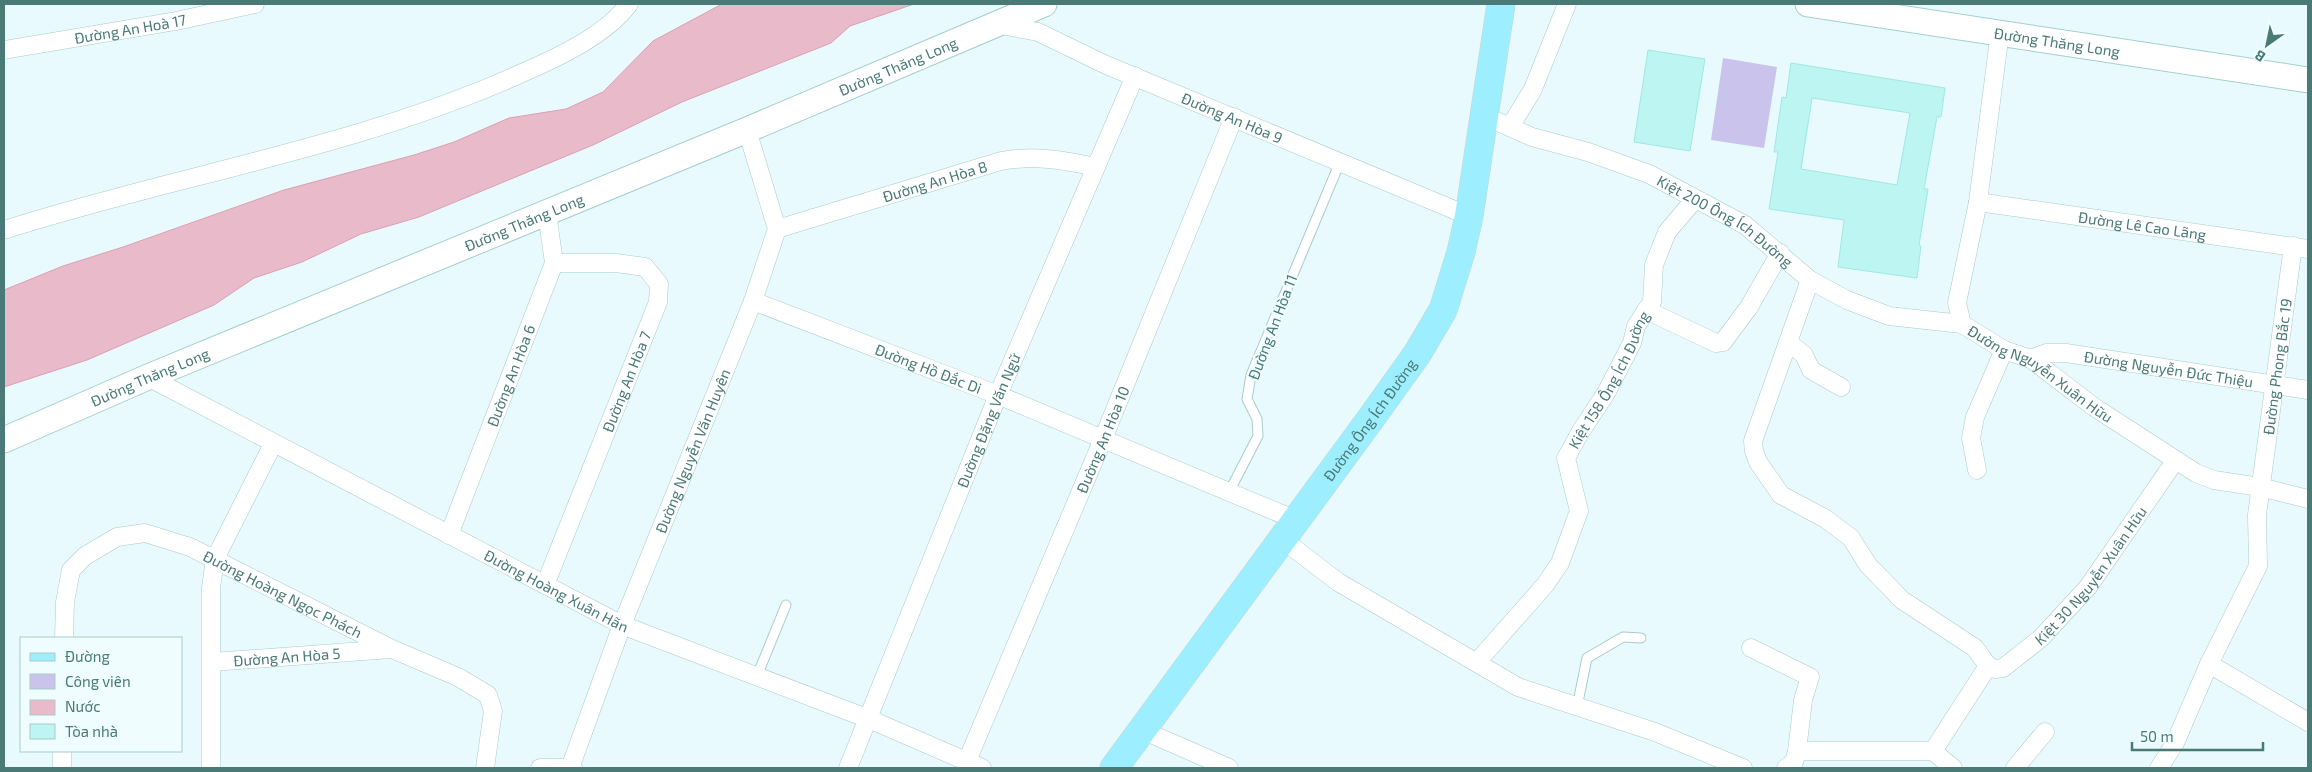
<svg xmlns="http://www.w3.org/2000/svg" width="2312" height="772" font-family="'Exo 2',sans-serif">
<style>
.green{fill:#cac4ed}
.water{fill:#e9bac9;stroke:#dca0b1}
.building{fill:#bdf5f2;stroke:#9de9e3;fill-rule:evenodd}
.lines{fill:none;stroke-linecap:round;stroke-linejoin:round}
.lane-casing{stroke:#a7cbcb;stroke-width:11}
.street-casing{stroke:#a7cbcb;stroke-width:19}
.secondary-casing{stroke:#a4cfcf;stroke-width:27}
.primary-casing{stroke:#c8d7d6;stroke-width:29}
.lane{stroke:#fff;stroke-width:9}
.street{stroke:#fff;stroke-width:18}
.secondary{stroke:#fff;stroke-width:25}
.primary{stroke:#9deeff;stroke-width:28}
.labels{text-anchor:middle;dominant-baseline:central;stroke-width:4.5;stroke-linejoin:round;paint-order:stroke}
.street-label{font-size:15px;fill:#497a75;stroke:#effdff}
</style>
<rect width="100%" height="100%" fill="#e8fafe"/>
<path class="green" d="M 1723,58 L 1777,67 L 1764,148 L 1711,140 Z"/>
<path class="water" d="M 722,4 L 914,4 L 850,26 L 831,43 L 682,102 L 593,145 L 419,217 L 361,234 L 302,262 L 254,278 L 214,305 L 87,360 L 4,387 L 4,290 L 63,266 L 123,247 L 284,190 L 414,155 L 454,142 L 509,118 L 566,109 L 603,92 L 653,41 Z"/>
<path class="building" d="M 1648,50 L 1705,59 L 1690,151 L 1634,142 Z
M 1791,63 L 1945,88 L 1941,117 L 1937,117 L 1924,189 L 1928,189 L 1919,245 L 1921,246 L 1917,278 L 1838,267 L 1844,220 L 1769,209 L 1778,152 L 1774,152 L 1782,97 L 1786,98 ZM 1812,98 L 1910,113 L 1897,185 L 1801,169 Z"/>
<g class="lines">
<g class="lane-casing">
<path id="lane" d="M 1229,492 L 1258,436 L 1257,419 L 1247,399 L 1251,375 L 1340,162
M 757,676 L 786,605
M 1577,707 L 1587,658 L 1623,637 L 1641,638"/>
</g>
<g class="street-casing">
<g id="street">
<path id="s1" d="M 996,24 L 1038,32 L 1104,64 L 1469,216"/>
<path id="s2" d="M 4,50 L 176,21 L 255,4"/>
<path id="s3" d="M 1485,116 L 1532,137 L 1588,152 L 1649,174 L 1745,225 L 1810,280 L 1847,300 L 1889,316 L 1962,324 L 2004,350 L 2031,359 L 2094,407 L 2196,473 L 2214,480 L 2260,487 L 2308,499"/>
<path d="M 1510,127 L 1533,89 L 1567,4"/>
<path id="s4" d="M 1978,202 L 2308,249"/>
<path id="s5" d="M 777,229 L 1001,161 C 1034,155 1063,160 1096,167"/>
<path d="M 4,230 C 176,175 356,148 522,73 C 557,58 606,35 629,4"/>
<path d="M 1810,280 L 1753,441 L 1754,451 L 1758,462 L 1781,495 L 1826,519 L 1851,538 L 1868,565 L 1902,600 L 1975,648 L 1988,666"/>
<path id="s6" d="M 753,301 L 998,395 L 1296,520"/>
<path d="M 1646,310 L 1716,343 L 1723,342 L 1749,307 L 1780,253"/>
<path d="M 1962,324 L 1957,303 L 1978,202 L 2000,32"/>
<path d="M 1788,342 L 1804,355 L 1811,370 L 1841,387"/>
<path id="s7" d="M 2031,359 L 2046,353 L 2066,353 L 2308,390"/>
<path id="s8" d="M 148,377 L 622,625 L 869,719 L 982,768"/>
<path d="M 1977,470 L 1971,438 L 1975,417 L 2004,350"/>
<path id="s9" d="M 449,535 L 554,263 L 547,213"/>
<path d="M 1282,539 L 1338,582 L 1518,687 L 1655,732 L 1743,768"/>
<path id="s10" d="M 545,585 L 658,302 L 659,284 L 645,267 L 616,263 L 554,263"/>
<path id="s11" d="M 64,638 L 65,602 L 71,570 L 85,556 L 117,537 L 145,533 L 190,547 L 392,649 L 458,677 L 488,695 L 493,711 L 485,768"/>
<path d="M 1751,648 L 1810,677 L 1803,700 L 1797,751 L 1794,762 L 1786,768"/>
<path id="s12" d="M 212,662 L 391,649"/>
<path id="s13" d="M 1477,662 L 1545,585 L 1560,563 L 1579,511 L 1566,458 L 1581,431 L 1606,393 L 1632,343 L 1636,326 L 1652,302 L 1654,265 L 1667,232 L 1695,199"/>
<path d="M 2209,664 L 2308,722"/>
<path id="s14" d="M 1988,666 L 1995,669 L 2003,668 L 2041,638 L 2088,587 L 2175,461"/>
<path d="M 1142,730 L 1229,768"/>
<path d="M 1797,751 L 1933,751"/>
<path d="M 1933,751 L 1988,666"/>
<path d="M 1933,751 L 1953,768"/>
<path id="s15" d="M 967,761 L 1103,439 L 1234,117"/>
<path d="M 62,768 L 62,751"/>
<path d="M 211,768 L 211,588 L 215,559 L 273,444"/>
<path d="M 540,768 L 573,768"/>
<path id="s16" d="M 570,768 L 622,625 L 753,301 L 777,229 L 747,130"/>
<path id="s17" d="M 848,768 L 998,395 L 1135,76"/>
<path d="M 2015,768 L 2045,732"/>
<path id="s18" d="M 2159,768 L 2175,743 L 2209,664 L 2258,566 L 2257,515 L 2293,246"/>
</g>
</g>
<g class="secondary-casing">
<g id="secondary">
<path id="s19" d="M 1808,4 L 2308,80"/>
<path id="s20" d="M 4,440 L 148,377 L 747,130 L 1044,4"/>
</g>
</g>
<g class="primary-casing">
<g id="primary">
<path id="s21" d="M 1114,768 L 1372,417 L 1417,354 L 1443,310 L 1461,252 L 1469,216 L 1501,4"/>
</g>
</g>
<use href="#lane" class="lane"/>
<use href="#street" class="street"/>
<use href="#secondary" class="secondary"/>
<use href="#primary" class="primary"/>
</g>
<g class="labels">
<g class="street-label">
<text stroke="none"><textPath href="#s2" startOffset="128">Đường An Hoà 17</textPath></text>
<text stroke="none"><textPath href="#s19" startOffset="252">Đường Thăng Long</textPath></text>
<text stroke="none"><textPath href="#s20" startOffset="969">Đường Thăng Long</textPath></text>
<text stroke="none"><textPath href="#s1" startOffset="255">Đường An Hòa 9</textPath></text>
<text stroke="none"><textPath href="#s5" startOffset="165">Đường An Hòa 8</textPath></text>
<text stroke="none"><textPath href="#s20" startOffset="564">Đường Thăng Long</textPath></text>
<text stroke="none"><textPath href="#s3" startOffset="264">Kiệt 200 Ông Ích Đường</textPath></text>
<text stroke="none"><textPath href="#s4" startOffset="166">Đường Lê Cao Lãng</textPath></text>
<text transform="translate(1272 327) rotate(-69)">Đường An Hòa 11</text>
<text stroke="none"><textPath href="#s18" startOffset="426">Đường Phong Bắc 19</textPath></text>
<text stroke="none"><textPath href="#s6" startOffset="188">Đường Hồ Đắc Di</textPath></text>
<text stroke="none"><textPath href="#s7" startOffset="140">Đường Nguyễn Đức Thiệu</textPath></text>
<text stroke="none"><textPath href="#s3" startOffset="622">Đường Nguyễn Xuân Hữu</textPath></text>
<text stroke="none"><textPath href="#s9" startOffset="171">Đường An Hòa 6</textPath></text>
<text stroke="none"><textPath href="#s20" startOffset="159">Đường Thăng Long</textPath></text>
<text stroke="none"><textPath href="#s10" startOffset="219">Đường An Hòa 7</textPath></text>
<text stroke="none"><textPath href="#s13" startOffset="329">Kiệt 158 Ông Ích Đường</textPath></text>
<text stroke="none"><textPath href="#s21" startOffset="432">Đường Ông Ích Đường</textPath></text>
<text stroke="none"><textPath href="#s17" startOffset="375">Đường Đặng Văn Ngữ</textPath></text>
<text stroke="none"><textPath href="#s15" startOffset="349">Đường An Hòa 10</textPath></text>
<text stroke="none"><textPath href="#s16" startOffset="340">Đường Nguyễn Văn Huyên</textPath></text>
<text stroke="none"><textPath href="#s14" startOffset="144">Kiệt 30 Nguyễn Xuân Hữu</textPath></text>
<text stroke="none"><textPath href="#s8" startOffset="461">Đường Hoàng Xuân Hãn</textPath></text>
<text stroke="none"><textPath href="#s11" startOffset="305">Đường Hoàng Ngọc Phách</textPath></text>
<text stroke="none"><textPath href="#s12" startOffset="75">Đường An Hòa 5</textPath></text>
</g>
</g>
<rect width="2312" height="772" fill="none" stroke="#497a75" stroke-width="10"/>
<rect x="20" y="637" width="162" height="115" fill="#effdff" stroke="#adc9c8"/>
<rect x="30" y="653" width="25" height="8" fill="#9deeff" stroke="#adc9c8"/>
<text x="65" y="662" font-size="15" fill="#497a75">Đường</text>
<rect x="30" y="674" width="25" height="15" fill="#cac4ed" stroke="#adc9c8"/>
<text x="65" y="687" font-size="15" fill="#497a75">Công viên</text>
<rect x="30" y="700" width="25" height="15" fill="#e9bac9" stroke="#adc9c8"/>
<text x="65" y="712" font-size="15" fill="#497a75">Nước</text>
<rect x="30" y="724" width="25" height="15" fill="#bdf5f2" stroke="#adc9c8"/>
<text x="65" y="737" font-size="15" fill="#497a75">Tòa nhà</text>
<g transform="translate(2267 45) rotate(213)" stroke="#effdff" stroke-width="4" paint-order="stroke">
<path d="M0-4L9 19L0 12L-9 19Z" fill="#497a75"/>
<text y="-8" font-size="14" font-weight="bold" text-anchor="middle" fill="#497a75">B</text>
</g>
<path d="M2132 742v8h131v-8" fill="none" stroke="#497a75" stroke-width="2.5"/>
<text x="2140" y="742" font-size="15" fill="#497a75" stroke="#effdff" stroke-width="4" paint-order="stroke">50 m</text>
</svg>
